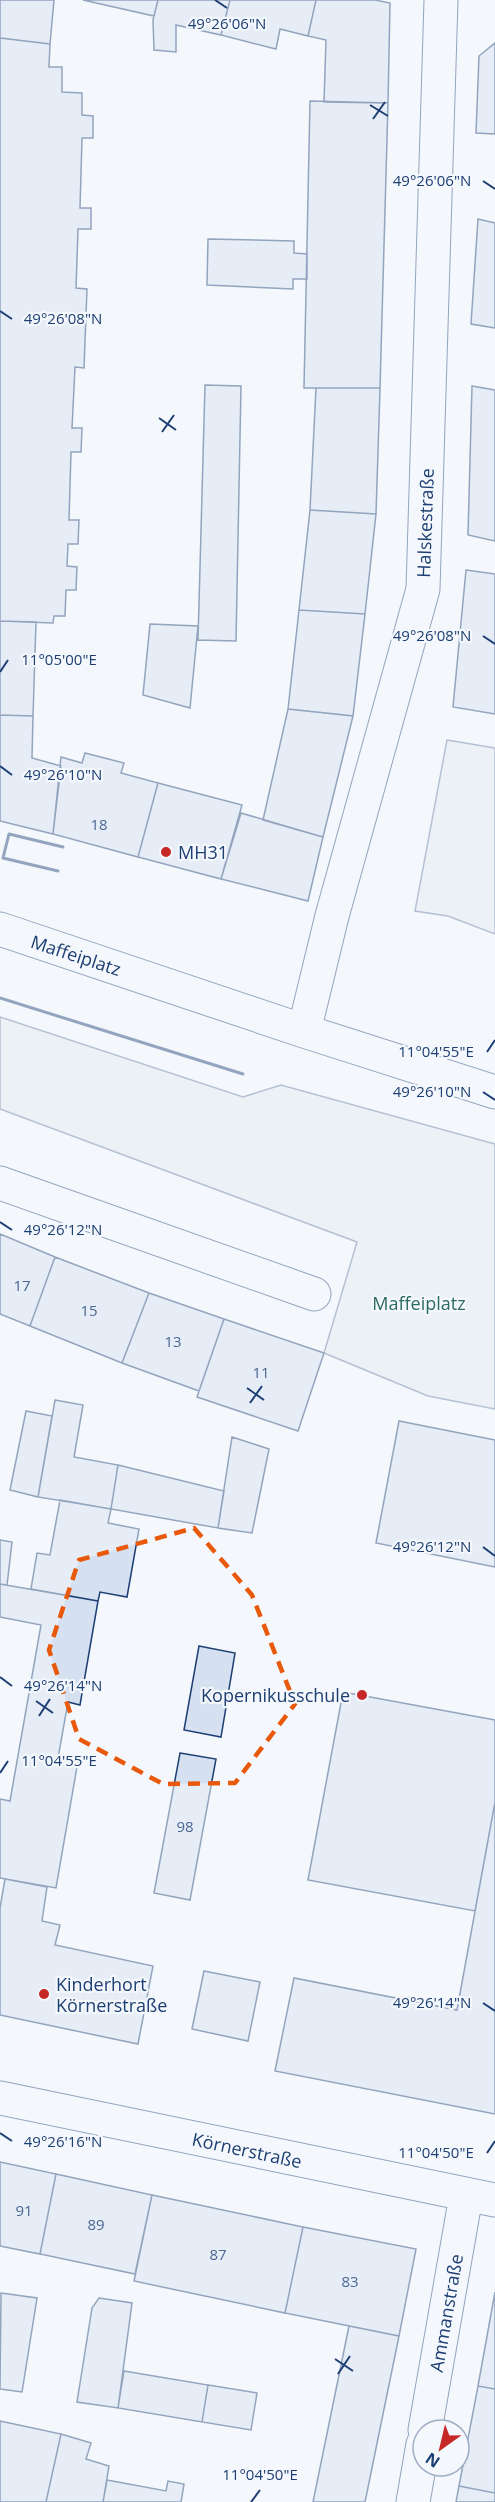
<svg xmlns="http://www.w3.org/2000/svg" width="495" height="2502" font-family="'Open Sans',sans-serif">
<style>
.green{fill:#e3e9f0;stroke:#687fa3;stroke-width:1.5}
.parking{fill:#e3e8f0;stroke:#687fa3;stroke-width:1.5}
.building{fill:#d5e0f0;stroke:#1d3f73;stroke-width:1.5}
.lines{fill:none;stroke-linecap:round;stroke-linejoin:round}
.minor-casing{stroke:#1d3f73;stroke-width:35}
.minor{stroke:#f4f7fb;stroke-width:33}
.wall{stroke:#1d3f73;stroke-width:3}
.marked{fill:none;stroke:#e8590c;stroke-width:4.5;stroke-dasharray:12 8;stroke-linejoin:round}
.ticks{fill:none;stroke:#1d3f73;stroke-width:2}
.poi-dot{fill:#c62828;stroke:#f4f7fb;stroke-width:2}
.labels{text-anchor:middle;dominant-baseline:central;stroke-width:4.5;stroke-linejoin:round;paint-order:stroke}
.number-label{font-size:15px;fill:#4b6792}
.street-label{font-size:18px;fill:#1d3f73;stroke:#f4f7fb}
.poi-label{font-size:18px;fill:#1d3f73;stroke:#f4f7fb;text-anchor:start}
.park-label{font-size:18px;fill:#2c6c60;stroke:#f4f7fb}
.ticks-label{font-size:15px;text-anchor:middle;fill:#1d3f73;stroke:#f4f7fb;stroke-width:4.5;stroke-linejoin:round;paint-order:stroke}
</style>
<rect width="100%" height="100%" fill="#f4f7fb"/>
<path class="green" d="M 0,1017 L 243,1097 L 281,1085 L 495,1144 L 495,1409 L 428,1396 L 324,1353 L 357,1242 L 0,1109 Z"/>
<path class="parking" d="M 447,740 L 495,748 L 495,934 L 448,916 L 415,911 Z"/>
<path class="building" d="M 0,0 L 54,0 L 50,44 L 0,38 Z
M 83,0 L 158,0 L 154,16 Z
M 158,0 L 230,0 L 221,35 L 176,25 L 176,52 L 154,50 L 153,20 Z
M 230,0 L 316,0 L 308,36 L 280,29 L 276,49 L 221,35 Z
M 316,0 L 375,0 L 390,3 L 388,103 L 324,102 L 326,40 L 308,36 Z
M 0,38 L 50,44 L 49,67 L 62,67 L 62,92 L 82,93 L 82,115 L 93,116 L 93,138 L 82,138 L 80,208 L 91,208 L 91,229 L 78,229 L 76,288 L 87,289 L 84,368 L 75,367 L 72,428 L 82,428 L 81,452 L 71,452 L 69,520 L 79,520 L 78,544 L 68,544 L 67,566 L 77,567 L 76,590 L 66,590 L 65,616 L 54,616 L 53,623 L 0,621 Z
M 495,43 L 495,134 L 476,133 L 479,56 Z
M 310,101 L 388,103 L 380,388 L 304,388 Z
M 478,219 L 495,223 L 495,328 L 471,324 Z
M 208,239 L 294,241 L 294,253 L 307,254 L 307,279 L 293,279 L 293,289 L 207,285 Z
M 205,385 L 241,386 L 236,641 L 198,640 Z
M 472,386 L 495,390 L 495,541 L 468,535 Z
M 316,388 L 380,388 L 376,514 L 310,510 Z
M 310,510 L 376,514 L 365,614 L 299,610 Z
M 466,570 L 495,574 L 495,714 L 453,707 Z
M 299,610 L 365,614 L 353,716 L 288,709 Z
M 0,621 L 36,622 L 33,716 L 0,715 Z
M 150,624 L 198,626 L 190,708 L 143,695 Z
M 288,709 L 353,716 L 323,837 L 263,820 Z
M 0,715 L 33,716 L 32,758 L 61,766 L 53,834 L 0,821 Z
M 85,753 L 124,763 L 121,773 L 158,783 L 138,857 L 53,834 L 61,757 L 82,763 Z
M 158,783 L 242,805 L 221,879 L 138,857 Z
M 241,813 L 323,837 L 308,901 L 221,879 Z
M 0,1234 L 55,1257 L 30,1326 L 0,1314 Z
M 55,1257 L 149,1293 L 122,1363 L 30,1326 Z
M 149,1293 L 224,1319 L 199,1391 L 122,1363 Z
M 224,1319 L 324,1353 L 298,1431 L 197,1397 Z
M 55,1400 L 83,1405 L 74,1457 L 118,1465 L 111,1509 L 38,1497 Z
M 26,1411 L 52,1416 L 38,1497 L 10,1490 Z
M 399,1421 L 495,1440 L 495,1567 L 376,1543 Z
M 232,1437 L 269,1449 L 252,1533 L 218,1528 Z
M 118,1465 L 224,1491 L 218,1528 L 111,1509 Z
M 60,1500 L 111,1509 L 108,1523 L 139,1529 L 127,1597 L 100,1592 L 98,1601 L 31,1589 L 37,1553 L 50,1555 Z
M 0,1540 L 12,1542 L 7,1585 L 0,1584 Z
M 0,1584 L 98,1601 L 80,1705 L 68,1702 L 58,1758 L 78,1761 L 56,1888 L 0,1878 L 0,1799 L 10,1801 L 41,1625 L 0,1617 Z
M 199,1646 L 235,1653 L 221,1737 L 184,1730 Z
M 343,1692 L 495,1720 L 495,1802 L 475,1911 L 308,1880 Z
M 180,1753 L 216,1759 L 190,1900 L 154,1893 Z
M 495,1802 L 495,2114 L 275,2071 L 294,1978 L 457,2010 Z
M 5,1879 L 47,1887 L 42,1921 L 60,1925 L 55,1945 L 153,1966 L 138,2044 L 0,2015 L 0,1908 Z
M 204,1971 L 260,1982 L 248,2041 L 192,2029 Z
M 0,2162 L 56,2174 L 40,2254 L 0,2246 Z
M 56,2174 L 152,2195 L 135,2274 L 40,2254 Z
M 152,2195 L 303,2227 L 285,2313 L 134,2281 Z
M 303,2227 L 416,2249 L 399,2336 L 285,2313 Z
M 495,2292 L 495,2389 L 478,2386 Z
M 1,2293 L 37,2298 L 22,2392 L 0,2389 Z
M 99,2298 L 132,2303 L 118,2408 L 77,2402 L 92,2308 Z
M 349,2326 L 399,2336 L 365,2502 L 313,2502 Z
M 124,2371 L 208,2385 L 202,2422 L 118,2408 Z
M 208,2385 L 257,2393 L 251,2430 L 202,2422 Z
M 478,2386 L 495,2389 L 495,2493 L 459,2486 Z
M 0,2421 L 61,2434 L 46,2502 L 0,2502 Z
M 61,2434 L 91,2443 L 86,2459 L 109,2466 L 103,2502 L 46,2502 Z
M 107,2480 L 166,2491 L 168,2481 L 184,2484 L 181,2502 L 103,2502 Z
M 459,2486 L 495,2493 L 495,2502 L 456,2502 Z"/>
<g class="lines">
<g class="minor-casing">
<path id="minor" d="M 0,929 L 304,1031 L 495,1092
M 304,1031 L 332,916 L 423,589 L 441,0
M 0,1183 L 314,1294
M 0,2098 L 495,2200
M 425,2430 L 466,2196
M 413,2502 L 423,2444"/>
</g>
<use href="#minor" class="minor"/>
<path class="wall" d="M 58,871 L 3,858 L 9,834 L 63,847
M 0,998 L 243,1074"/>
</g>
<path d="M0 0H495V2502H0ZM 194,1528 L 252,1595 L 295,1704 L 235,1783 L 163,1784 L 79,1739 L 49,1650 L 79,1560 Z" fill="#f4f7fb" fill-opacity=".55" fill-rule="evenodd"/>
<path class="marked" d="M 194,1528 L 252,1595 L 295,1704 L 235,1783 L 163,1784 L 79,1739 L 49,1650 L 79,1560 Z"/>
<path class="ticks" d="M 215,0 L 227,8M 370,105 L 388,116M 373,119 L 385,102M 483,181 L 495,189M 0,311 L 12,319M 159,418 L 176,430M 162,432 L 174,415M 483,636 L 495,644M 0,672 L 8,660M 0,766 L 12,775M 487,1052 L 495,1040M 483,1092 L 495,1100M 0,1222 L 12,1230M 247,1388 L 264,1400M 250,1403 L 262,1386M 483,1547 L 495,1556M 0,1677 L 12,1686M 36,1701 L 53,1713M 39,1716 L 50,1699M 0,1773 L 8,1761M 483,2003 L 495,2011M 0,2133 L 12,2141M 487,2153 L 495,2141M 335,2359 L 353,2371M 338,2374 L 350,2356M 251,2502 L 260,2490"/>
<g class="poi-dot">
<circle cx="166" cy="852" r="6"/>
<circle cx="362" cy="1695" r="6"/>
<circle cx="44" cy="1994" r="6"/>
</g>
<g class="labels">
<g class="number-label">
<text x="99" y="824">18</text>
<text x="22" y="1285">17</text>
<text x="89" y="1310">15</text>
<text x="173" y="1341">13</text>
<text x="261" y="1372">11</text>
<text x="185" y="1826">98</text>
<text x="24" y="2210">91</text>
<text x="96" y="2224">89</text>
<text x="218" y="2254">87</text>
<text x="350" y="2281">83</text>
</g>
<g class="street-label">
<text transform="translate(425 523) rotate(-88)">Halskestraße</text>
<text transform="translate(76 955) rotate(18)">Maffeiplatz</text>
<text transform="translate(247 2150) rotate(12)">Körnerstraße</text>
<text transform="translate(446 2313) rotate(-80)">Ammanstraße</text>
</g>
<g class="poi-label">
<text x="178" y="852">MH31</text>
<text x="350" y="1695" text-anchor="end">Kopernikusschule</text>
<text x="56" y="1984">Kinderhort<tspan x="56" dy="21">Körnerstraße</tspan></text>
</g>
<g class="park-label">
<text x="419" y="1303">Maffeiplatz</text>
</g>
</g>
<g class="ticks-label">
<text x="227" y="29">49°26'06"N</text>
<text x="432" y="186">49°26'06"N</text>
<text x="63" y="324">49°26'08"N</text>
<text x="432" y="641">49°26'08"N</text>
<text x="59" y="665">11°05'00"E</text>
<text x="63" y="780">49°26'10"N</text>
<text x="436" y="1057">11°04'55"E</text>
<text x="432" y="1097">49°26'10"N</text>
<text x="63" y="1235">49°26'12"N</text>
<text x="432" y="1552">49°26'12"N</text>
<text x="63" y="1691">49°26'14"N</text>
<text x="59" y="1766">11°04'55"E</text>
<text x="432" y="2008">49°26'14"N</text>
<text x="63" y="2147">49°26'16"N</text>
<text x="436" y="2158">11°04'50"E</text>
<text x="260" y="2480">11°04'50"E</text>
</g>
<g transform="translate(441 2448) rotate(214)"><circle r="28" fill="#f4f7fb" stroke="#9eadc5" stroke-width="1.5"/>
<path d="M0-4.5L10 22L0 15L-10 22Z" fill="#c62828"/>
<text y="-9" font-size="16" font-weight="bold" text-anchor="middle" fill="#1d3f73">N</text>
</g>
</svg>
